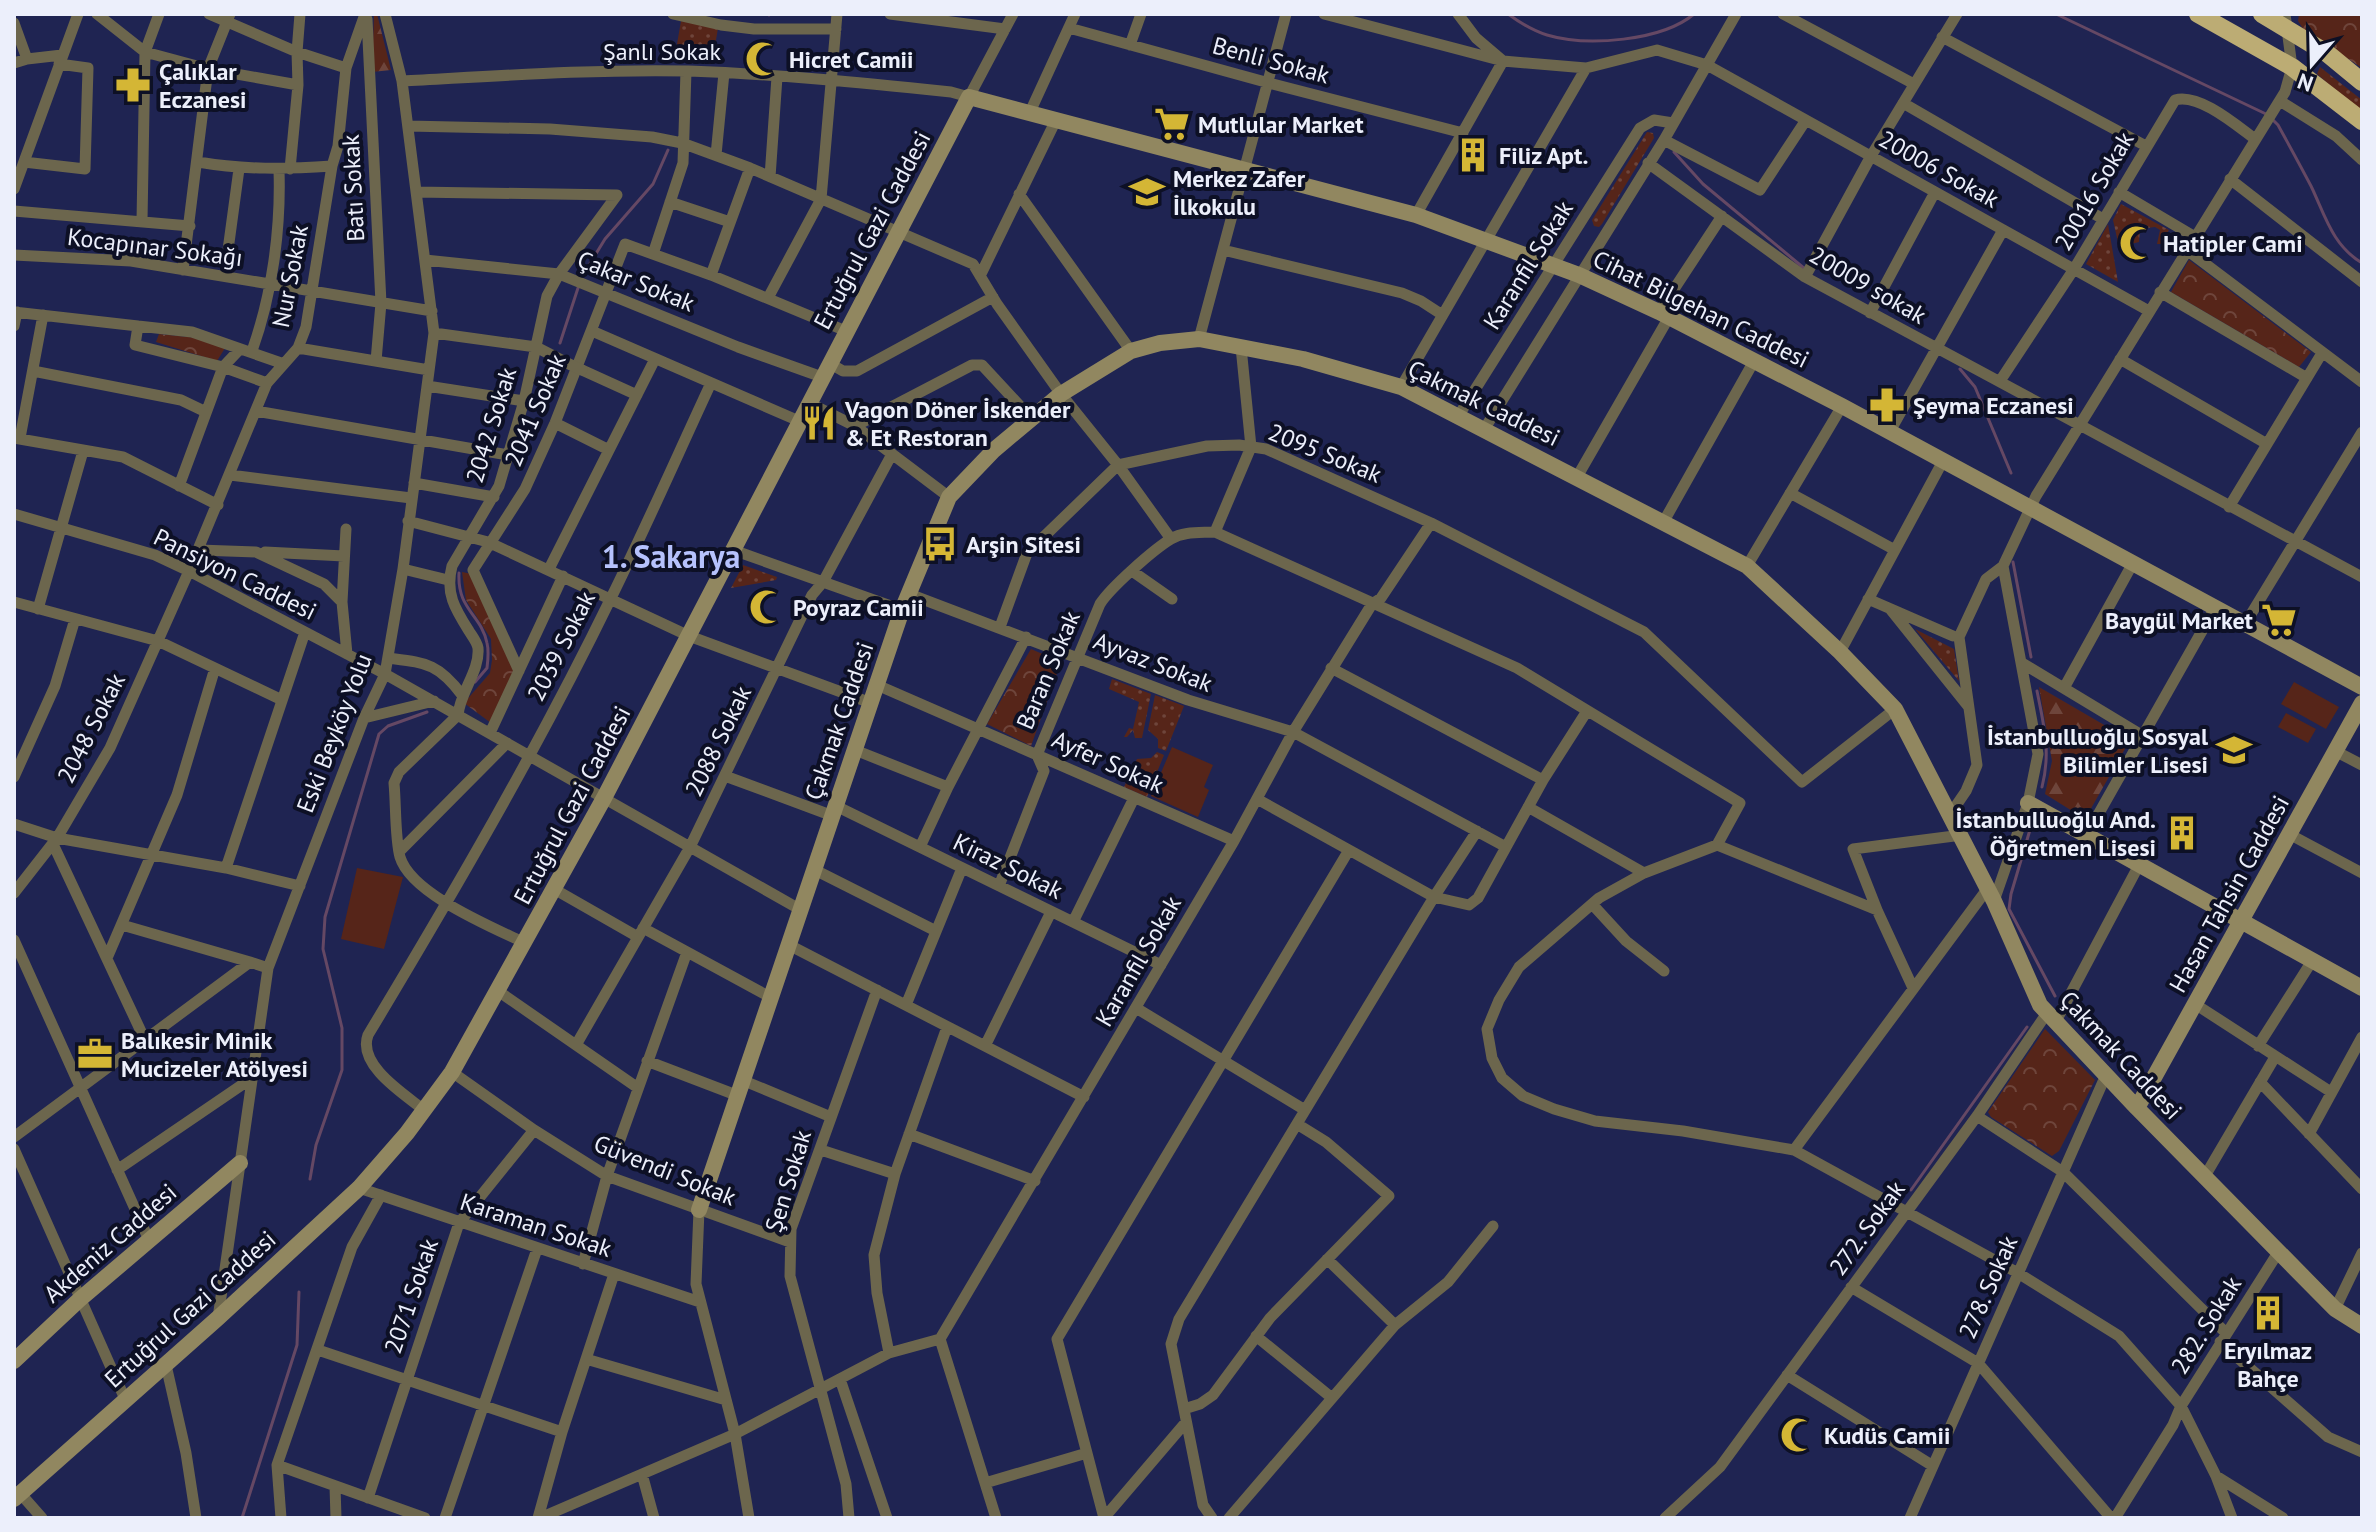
<svg xmlns="http://www.w3.org/2000/svg" width="2376" height="1532" font-family="'PT Sans',sans-serif">
<style>
.grass{fill:url(#grass-dots)}
.forest{fill:url(#forest-firs)}
.park{fill:url(#park-crowns)}
.garden{fill:#562519}
.lines{fill:none;stroke-linecap:round;stroke-linejoin:round}
.stream{stroke:#654864;stroke-width:3}
.minor{stroke:#6c664d;stroke-width:11}
.secondary{stroke:#918760;stroke-width:16}
.trunk{stroke:#bcac74;stroke-width:18}
.minor-bridge{stroke:#6c664d;stroke-width:11}
.labels{text-anchor:middle;dominant-baseline:central;stroke-width:8;stroke-linejoin:round;paint-order:stroke}
.street-label{font-size:24px;fill:#eceffb;stroke:#0d1025}
.poi-label{font-size:24px;font-weight:bold;fill:#eceffb;stroke:#0d1025;text-anchor:start}
.district-label{font-size:32px;font-weight:bold;fill:#b6c2fc;stroke:#0d1025}
</style>
<defs>
<pattern id="grass-dots" width="8" height="8" patternUnits="userSpaceOnUse" patternTransform="scale(2)"><rect width="8" height="8" fill="#562519"/><path d="M2 2h.1M6 6h.1" fill="none" stroke="#6e453b" stroke-width="1.8" stroke-linecap="round"/></pattern>
<pattern id="forest-firs" width="22" height="20" patternUnits="userSpaceOnUse" patternTransform="scale(2)"><rect width="22" height="20" fill="#562519"/><path d="M5 1l3.5 6h-7zM16 11l3.5 6h-7z" fill="#6e453b"/></pattern>
<pattern id="park-crowns" width="20" height="18" patternUnits="userSpaceOnUse" patternTransform="scale(2)"><rect width="20" height="18" fill="#562519"/><path d="M2 6a3 3 0 1 1 6 0M12 15a3 3 0 1 1 6 0" fill="none" stroke="#6e453b"/></pattern>
</defs>
<rect width="100%" height="100%" fill="#1f2452"/>
<path class="grass" d="M 681,21 L 718,28 L 712,64 L 678,60 L 677,44 Z
M 2320,67 L 2362,100 L 2362,114 L 2317,74 Z
M 1647,132 L 1653,133 L 1654,138 L 1602,224 L 1599,227 L 1594,226 L 1592,220 Z
M 2121,204 L 2169,230 L 2161,244 L 2157,244 L 2160,230 L 2155,227 L 2140,229 L 2139,242 L 2119,247 L 2113,220 Z
M 2108,224 L 2118,282 L 2086,264 Z
M 743,565 L 777,577 L 776,580 L 731,588 Z
M 1915,629 L 1954,649 L 1959,681 Z
M 1112,679 L 1151,694 L 1142,738 L 1135,738 L 1133,730 L 1127,737 L 1124,737 L 1129,728 L 1133,729 L 1139,702 L 1109,689 Z
M 1155,695 L 1184,706 L 1166,751 L 1158,748 L 1158,739 L 1148,730 Z
M 1157,752 L 1164,755 L 1147,797 L 1124,787 L 1137,759 L 1151,758 Z"/>
<path class="forest" d="M 374,14 L 377,14 L 391,70 L 372,72 Z
M 2039,687 L 2130,740 L 2085,819 L 2045,794 L 2052,761 Z"/>
<path class="park" d="M 2299,14 L 2362,14 L 2362,68 L 2304,30 L 2298,21 Z
M 2189,260 L 2311,352 L 2299,367 L 2171,292 Z
M 159,334 L 198,338 L 225,348 L 217,361 L 156,342 Z
M 462,572 L 472,574 L 514,672 L 491,723 L 464,703 L 490,673 L 492,660 L 491,639 L 466,600 Z
M 1031,649 L 1061,662 L 1031,746 L 987,724 Z
M 2045,1029 L 2095,1080 L 2059,1151 L 2052,1156 L 1991,1117 L 1988,1112 Z"/>
<path class="garden" d="M 2294,682 L 2339,707 L 2326,729 L 2281,704 Z
M 2286,713 L 2316,729 L 2308,743 L 2278,727 Z
M 1172,747 L 1213,765 L 1204,787 L 1209,790 L 1198,817 L 1151,796 Z
M 357,868 L 403,877 L 384,949 L 341,939 Z"/>
<g class="lines">
<path class="stream" d="M 1508,14 C 1519,22 1534,31 1547,35 C 1587,47 1662,41 1694,14
M 2056,14 L 2266,114
M 769,15 L 770,14
M 2272,119 L 2278,125 C 2289,145 2300,165 2311,186 C 2325,215 2332,245 2362,263
M 1674,152 L 1703,184 L 1805,269
M 586,270 L 605,239 L 653,184 L 668,150
M 560,343 L 578,288
M 1960,369 L 1975,387 L 2011,473
M 2013,562 L 2031,657
M 459,573 C 457,610 481,614 487,643 C 489,651 488,660 487,668 L 475,682
M 2037,691 C 2044,726 2051,752 2042,787
M 2032,823 L 2011,894 L 2009,909 L 2055,996
M 310,1179 L 316,1145 L 342,1070 L 342,1028 L 323,949 L 325,917 L 379,734 L 388,726 L 427,712
M 1911,1190 L 2027,1027
M 242,1518 L 297,1345 L 299,1292"/>
<path class="minor" d="M 97,14 L 145,52 L 208,69 L 298,85
M 209,14 L 297,52 L 346,68
M 673,14 L 721,25 L 754,29 L 836,29
M 890,14 L 1005,29
M 1324,14 L 1503,61 L 1586,68 L 1657,50 L 1707,65 L 2149,311
M 1783,14 L 1914,84
M 367,19 L 381,303 L 376,361
M 14,23 L 27,59
M 1069,28 L 1269,83 L 1463,133
M 1942,37 L 2146,146
M 1130,45 L 1141,14
M 14,63 L 27,59 L 62,55
M 402,81 C 497,76 594,69 689,71 C 777,74 864,83 951,92 L 969,97 L 1013,14
M 2280,101 L 2336,136 L 2362,160
M 1903,103 L 2103,219
M 1030,112 L 1075,14
M 408,126 L 550,129 L 652,137 L 682,143 L 750,168 L 973,264 L 997,304 L 1061,394 L 1118,465 L 1171,539
M 1664,140 L 1760,190 L 1806,120
M 716,155 L 724,73
M 24,162 L 85,169 L 88,68 L 59,64
M 198,162 C 244,170 286,169 332,166
M 1648,163 L 1805,277 L 2362,577
M 290,169 L 298,85 L 297,52 L 300,14
M 770,177 L 777,77
M 2230,179 L 2362,282
M 14,189 L 78,14
M 416,192 L 617,195
M 2119,192 L 2195,237
M 1019,194 L 1131,351
M 670,202 L 730,222
M 14,211 L 190,226
M 1416,215 L 1503,61 L 1476,38 L 1458,14
M 142,221 L 145,52 L 159,14
M 228,250 L 239,169
M 1223,250 L 1402,293 L 1421,301 L 1441,314
M 2187,250 L 2362,382
M 653,254 L 683,163 L 686,71
M 14,255 L 131,261 L 432,311
M 425,260 L 559,274 L 738,347 L 822,377
M 183,270 L 208,69 L 230,14
M 711,275 L 750,168
M 980,276 L 1056,120
M 1805,277 L 1871,156 L 1957,14
M 2160,292 L 2307,378
M 768,298 L 821,199 L 837,14
M 14,312 L 138,326
M 1659,312 L 1722,216
M 1870,313 L 1935,192
M 14,326 L 17,312
M 592,331 L 799,421
M 434,333 L 536,347 L 573,366
M 1199,339 L 1286,14
M 298,348 L 429,370
M 252,351 C 272,295 281,230 279,170
M 2120,359 L 2267,444
M 829,363 L 843,371 L 857,371 L 993,297
M 582,370 L 637,395
M 33,371 L 181,400 L 206,412
M 2000,381 L 2074,269 L 2175,100 C 2199,93 2236,125 2255,139
M 267,383 L 223,367 L 135,345 L 138,326 L 192,332 L 284,364
M 427,386 L 524,401
M 1401,387 L 1586,68
M 809,403 L 855,426 L 949,497
M 256,411 L 508,455
M 1459,415 L 1640,128 L 1654,120 L 1673,123
M 555,423 L 609,450
M 855,426 L 972,365 L 982,365 L 1032,419
M 1485,428 L 1664,140 L 1736,14
M 1889,433 L 2003,230
M 14,438 L 123,457 L 218,505
M 20,438 L 43,315
M 230,475 L 411,498
M 1577,477 L 1669,317
M 414,483 L 494,497
M 179,486 L 223,367 L 240,349
M 1790,493 L 1895,550
M 2229,507 L 2322,353
M 14,514 L 155,555 L 189,571 L 385,674 L 801,910
M 408,521 L 488,542 L 689,636 L 871,703
M 1664,521 L 1754,361
M 1215,532 L 1251,447 L 1241,347
M 199,550 L 256,552 L 324,584 L 342,602 L 347,654
M 733,550 L 902,610
M 265,552 L 344,556
M 1747,566 L 1842,406
M 403,569 L 448,580
M 549,569 L 655,359
M 1132,571 L 1172,599
M 909,594 L 1188,700 L 1293,732 L 1506,847
M 1868,599 L 1953,636
M 14,602 L 158,641 L 282,700
M 342,602 L 346,529
M 38,609 L 83,451
M 1891,610 L 1968,706
M 2245,624 L 2362,432
M 1000,627 L 1027,553 L 1118,465 L 1207,446 L 1239,445 L 1266,449 L 1431,523 L 1644,632 L 1802,782 L 1895,709
M 1840,652 L 1943,461
M 388,658 C 426,663 438,663 462,695
M 2022,663 L 2143,736
M 1331,668 L 1543,780
M 519,671 L 473,570 L 525,489 L 555,423 L 625,244 L 711,275 L 846,331
M 877,685 L 1234,841
M 2064,688 L 2133,563
M 364,718 L 434,701
M 490,733 L 563,576
M 855,750 L 948,787
M 2335,751 L 2362,765
M 725,776 L 833,816
M 14,777 L 55,686 L 75,619
M 1257,799 L 1434,897 L 1469,905 L 1478,898 L 1543,780 L 1587,711
M 836,806 L 1161,965
M 1528,807 L 1644,873
M 1951,813 L 1966,791 L 1977,765 L 1959,637 L 1986,579 L 2003,566 L 2036,496 L 2285,92 L 2292,67 L 2285,14
M 14,824 L 57,838 L 226,868 L 300,886
M 2289,834 L 2362,873
M 2086,836 L 2215,608
M 53,844 L 145,1040
M 920,847 L 948,787 L 1026,637
M 400,851 L 507,743
M 226,868 L 305,632
M 815,870 L 936,931
M 999,886 L 1044,771 L 1037,755 L 1100,604 C 1110,588 1154,549 1171,539 C 1184,531 1200,533 1215,532 L 1517,668 L 1740,803 L 1717,845
M 554,889 L 638,937
M 14,893 L 57,838 L 110,748 L 189,571 L 267,383 L 298,348 L 306,327 L 332,166 L 338,146 L 346,68 L 365,14
M 1994,901 L 2028,803 L 2038,754 L 2003,566
M 1592,904 L 1626,941 L 1664,971
M 1877,910 L 1717,845 L 1644,873 L 1599,898 L 1519,967 L 1499,1000 L 1487,1029 L 1492,1058 L 1502,1078 L 1523,1096 L 1554,1109 L 1595,1121 L 1683,1131 L 1794,1150 L 2018,1273 L 2119,1336 L 2181,1406 L 2279,1251
M 1073,922 L 1134,798
M 122,925 L 250,962
M 643,928 L 770,997
M 14,940 L 149,1240
M 525,943 C 492,927 411,894 400,857 C 395,839 396,804 394,783 L 399,772 L 458,715 C 460,692 480,671 478,648 C 477,642 472,636 469,631 C 455,609 445,593 452,566 L 499,486 L 524,401 L 547,296 L 559,274 L 617,195
M 789,945 L 1084,1097
M 107,958 L 177,795 L 215,668
M 1913,988 L 1877,910 L 1853,849 L 1962,835
M 498,991 L 638,1088
M 2195,1004 L 2331,1092
M 906,1005 L 962,868
M 1136,1008 L 1305,1110
M 2055,1023 L 2139,865
M 576,1045 L 690,847 L 812,595 L 823,582 L 892,454
M 985,1046 L 1051,912
M 2258,1046 L 2312,961
M 647,1061 L 736,1095
M 452,1072 L 534,1130 L 607,1176 L 790,1242
M 742,1080 L 831,1117
M 2260,1082 L 2362,1189
M 424,1110 C 404,1094 357,1065 368,1035 C 454,892 538,748 611,598 C 646,527 678,454 711,383
M 1977,1116 L 2063,1172 L 2226,1333
M 909,1134 L 1035,1181
M 2309,1134 L 2362,1037
M 14,1137 L 250,962 L 268,968
M 14,1149 L 125,1399
M 821,1150 L 895,1174
M 1794,1150 L 1988,888
M 117,1170 L 252,1078
M 2205,1176 L 2275,1057
M 359,1188 L 700,1302
M 699,1210 L 696,1284 L 735,1434 L 749,1518
M 1327,1259 L 1395,1325
M 583,1264 L 607,1176 L 687,952
M 1851,1287 L 1978,1363 L 2111,1518
M 2335,1309 L 2362,1253
M 218,1318 L 268,968 L 364,718 L 385,674 L 403,569 L 434,333 L 402,81 L 385,14
M 1256,1336 L 1332,1398
M 940,1339 L 1234,841 L 1293,732 L 1372,604 L 1381,598 L 1431,523
M 940,1339 L 996,1518
M 2220,1342 L 2328,1437 L 2362,1452
M 318,1350 L 562,1432
M 889,1353 L 877,1293 L 874,1255 L 895,1174 L 947,1027
M 586,1359 L 726,1400
M 166,1365 L 186,1453 L 196,1518
M 1787,1375 L 1933,1466
M 840,1379 L 887,1518
M 2181,1406 L 2216,1476 L 2232,1518
M 1184,1409 L 1200,1404 L 1213,1395 L 1270,1318 L 1389,1196 L 1326,1142 L 1297,1124
M 277,1465 L 425,1518
M 642,1474 L 654,1518
M 2216,1476 L 2283,1518
M 985,1483 L 1087,1453
M 335,1486 L 336,1518
M 20,1493 L 42,1518
M 368,1498 L 459,1223 L 534,1130
M 281,1518 L 277,1465 L 352,1247 L 381,1195
M 445,1518 L 537,1249
M 538,1518 L 562,1432 L 614,1274
M 540,1518 L 735,1434 L 889,1353 L 940,1339
M 849,1518 L 846,1484 L 790,1276 L 791,1229 L 877,990
M 1104,1518 L 1057,1339 L 1349,850
M 1104,1518 L 1186,1422
M 1212,1518 L 1203,1505 L 1171,1344 L 1179,1319 L 1434,897 L 1477,831
M 1229,1518 L 1395,1325 L 1448,1282 L 1493,1226
M 1665,1518 L 1720,1467 L 1977,1116 L 2047,1013
M 1910,1518 L 2106,1075
M 2115,1518 L 2173,1425 L 2181,1406"/>
<path class="secondary" d="M 2028,803 L 2362,988
M 2137,1108 L 2362,703
M 699,1210 L 902,610 L 949,497 L 994,450 L 1061,394 L 1131,351 L 1160,343 L 1199,339 L 1303,359 L 1401,387 L 1747,566 L 1840,652 L 1895,709 L 1994,901 L 2040,1005 L 2137,1108 L 2335,1309 L 2362,1326
M 14,1361 L 79,1300 L 240,1163
M 14,1499 L 218,1318 L 359,1188 L 407,1133 L 452,1072 L 604,798 L 969,97 L 1416,215 L 1579,275 L 1659,312 L 1842,406 L 2362,687"/>
<path class="trunk" d="M 2198,14 L 2292,67 L 2362,121
M 2262,14 L 2328,54 L 2362,82"/>
<path class="minor-bridge" d="M 573,366 L 582,370"/>
</g>
<defs>
<g id="mosque-bare" transform="scale(2.76)"><path d="M3.5-4.9A6 6 0 1 0 3.5 4.9A5 5 0 1 1 3.5-4.9Z" fill="#d4b635" stroke="#0d1025" stroke-width="2.5" paint-order="stroke"/></g>
<g id="pharmacy-bare" transform="scale(2.76)"><path d="M-2-6h4v4h4v4h-4v4h-4v-4h-4v-4h4Z" fill="#d4b635" stroke="#0d1025" stroke-width="2.5" paint-order="stroke"/></g>
<g id="supermarket-bare" transform="scale(2.76)"><path d="M-6-5.5h2.5l.6 2H6L4.5 2H-2.5L-4.4-4H-6ZM-1.5 3.2a1.3 1.3 0 1 0 .1 0ZM3 3.2a1.3 1.3 0 1 0 .1 0Z" fill="#d4b635" stroke="#0d1025" stroke-width="2.5" paint-order="stroke"/></g>
<g id="building-bare" transform="scale(2.76)"><path d="M-4-6H4V6H1V3H-1V6H-4ZM-2.5-4.3h1.7v1.8h-1.7ZM.8-4.3h1.7v1.8H.8ZM-2.5-1h1.7V.8h-1.7ZM.8-1h1.7V.8H.8Z" fill="#d4b635" stroke="#0d1025" stroke-width="2.5" paint-order="stroke"/></g>
<g id="school-bare" transform="scale(2.76)"><path d="M0-5L7-2L0 1L-7-2ZM-4 1L0 2.5L4 1V4Q0 6-4 4Z" fill="#d4b635" stroke="#0d1025" stroke-width="2.5" paint-order="stroke"/></g>
<g id="restaurant-bare" transform="scale(2.76)"><path d="M-5-6h1v4h1v-4h1v4h1v-4h1v5L-1.5 .5V6h-2V.5L-5-1ZM5-6V6H3V1.5H1.5Q1.5-4 5-6Z" fill="#d4b635" stroke="#0d1025" stroke-width="2.5" paint-order="stroke"/></g>
<g id="bus-bare" transform="scale(2.76)"><path d="M-5-6H5V4H4V6H2V4H-2V6H-4V4H-5ZM-3.5-4V0h7V-4ZM-3.5 1.2v1.5H-2V1.2ZM2 1.2v1.5H3.5V1.2Z" fill="#d4b635" stroke="#0d1025" stroke-width="2.5" paint-order="stroke"/></g>
<g id="office-bare" transform="scale(2.76)"><path d="M-6-3h4V-5.5h4V-3h4V5H-6ZM-1-4.5V-3h2v-1.5ZM-6 0V1H6V0Z" fill="#d4b635" stroke="#0d1025" stroke-width="2.5" paint-order="stroke"/></g>
</defs>
<g fill-rule="evenodd">
<use href="#mosque-bare" x="763" y="59"/>
<use href="#pharmacy-bare" x="133" y="85"/>
<use href="#supermarket-bare" x="1172" y="124"/>
<use href="#building-bare" x="1473" y="155"/>
<use href="#school-bare" x="1147" y="192"/>
<use href="#mosque-bare" x="2137" y="243"/>
<use href="#pharmacy-bare" x="1887" y="405"/>
<use href="#restaurant-bare" x="819" y="423"/>
<use href="#bus-bare" x="940" y="544"/>
<use href="#mosque-bare" x="767" y="607"/>
<use href="#supermarket-bare" x="2279" y="620"/>
<use href="#school-bare" x="2234" y="750"/>
<use href="#building-bare" x="2182" y="833"/>
<use href="#office-bare" x="95" y="1054"/>
<use href="#building-bare" x="2268" y="1313"/>
<use href="#mosque-bare" x="1798" y="1435"/>
</g>
<g class="labels">
<g class="street-label">
<text x="662" y="51">Şanlı Sokak</text>
<text transform="translate(1271 60) rotate(15)">Benli Sokak</text>
<text transform="translate(1939 169) rotate(29)">20006 Sokak</text>
<text transform="translate(353 188) rotate(-93)">Batı Sokak</text>
<text transform="translate(2094 191) rotate(-60)">20016 Sokak</text>
<text transform="translate(872 230) rotate(-62)">Ertuğrul Gazi Caddesi</text>
<text transform="translate(155 247) rotate(7)">Kocapınar Sokağı</text>
<text transform="translate(1528 265) rotate(-58)">Karanfil Sokak</text>
<text transform="translate(290 276) rotate(-79)">Nur Sokak</text>
<text transform="translate(636 281) rotate(22)">Çakar Sokak</text>
<text transform="translate(1868 285) rotate(30)">20009 sokak</text>
<text transform="translate(1701 309) rotate(26)">Cihat Bilgehan Caddesi</text>
<text transform="translate(1484 403) rotate(26)">Çakmak Caddesi</text>
<text transform="translate(535 410) rotate(-67)">2041 Sokak</text>
<text transform="translate(491 425) rotate(-73)">2042 Sokak</text>
<text transform="translate(1325 453) rotate(22)">2095 Sokak</text>
<text transform="translate(235 574) rotate(26)">Pansiyon Caddesi</text>
<text transform="translate(561 646) rotate(-63)">2039 Sokak</text>
<text transform="translate(1153 662) rotate(21)">Ayvaz Sokak</text>
<text transform="translate(1048 670) rotate(-67)">Baran Sokak</text>
<text transform="translate(839 721) rotate(-71)">Çakmak Caddesi</text>
<text transform="translate(91 728) rotate(-63)">2048 Sokak</text>
<text transform="translate(334 733) rotate(-69)">Eski Beyköy Yolu</text>
<text transform="translate(718 741) rotate(-64)">2088 Sokak</text>
<text transform="translate(1108 762) rotate(24)">Ayfer Sokak</text>
<text transform="translate(572 805) rotate(-62)">Ertuğrul Gazi Caddesi</text>
<text transform="translate(1008 866) rotate(26)">Kiraz Sokak</text>
<text transform="translate(2229 894) rotate(-61)">Hasan Tahsin Caddesi</text>
<text transform="translate(1138 961) rotate(-60)">Karanfil Sokak</text>
<text transform="translate(2121 1055) rotate(47)">Çakmak Caddesi</text>
<text transform="translate(665 1170) rotate(22)">Güvendi Sokak</text>
<text transform="translate(788 1181) rotate(-73)">Şen Sokak</text>
<text transform="translate(536 1225) rotate(18)">Karaman Sokak</text>
<text transform="translate(1867 1228) rotate(-54)">272. Sokak</text>
<text transform="translate(110 1243) rotate(-41)">Akdeniz Caddesi</text>
<text transform="translate(1988 1287) rotate(-66)">278. Sokak</text>
<text transform="translate(411 1296) rotate(-71)">2071 Sokak</text>
<text transform="translate(190 1309) rotate(-42)">Ertuğrul Gazi Caddesi</text>
<text transform="translate(2206 1325) rotate(-58)">282. Sokak</text>
</g>
<g class="poi-label">
<text x="789" y="59">Hicret Camii</text>
<text x="159" y="71">Çalıklar<tspan x="159" dy="28">Eczanesi</tspan></text>
<text x="1198" y="124">Mutlular Market</text>
<text x="1499" y="155">Filiz Apt.</text>
<text x="1173" y="178">Merkez Zafer<tspan x="1173" dy="28">İlkokulu</tspan></text>
<text x="2163" y="243">Hatipler Cami</text>
<text x="1913" y="405">Şeyma Eczanesi</text>
<text x="845" y="409">Vagon Döner İskender<tspan x="845" dy="28">&amp; Et Restoran</tspan></text>
<text x="966" y="544">Arşin Sitesi</text>
<text x="793" y="607">Poyraz Camii</text>
<text x="2253" y="620" text-anchor="end">Baygül Market</text>
<text x="2208" y="736" text-anchor="end">İstanbulluoğlu Sosyal<tspan x="2208" dy="28">Bilimler Lisesi</tspan></text>
<text x="2156" y="819" text-anchor="end">İstanbulluoğlu And.<tspan x="2156" dy="28">Öğretmen Lisesi</tspan></text>
<text x="121" y="1040">Balıkesir Minik<tspan x="121" dy="28">Mucizeler Atölyesi</tspan></text>
<text x="2268" y="1350" text-anchor="middle">Eryılmaz<tspan x="2268" dy="28">Bahçe</tspan></text>
<text x="1824" y="1435">Kudüs Camii</text>
</g>
<g class="district-label">
<text x="671" y="556">1. Sakarya</text>
</g>
</g>
<rect width="2376" height="1532" fill="none" stroke="#eceffb" stroke-width="32"/>
<g transform="translate(2312 64) rotate(200)" stroke="#0d1025" stroke-width="6" paint-order="stroke">
<path d="M0-6L14 30L0 20L-14 30Z" fill="#eceffb"/>
<text y="-12" font-size="22" font-weight="bold" text-anchor="middle" fill="#eceffb">N</text>
</g>
</svg>
